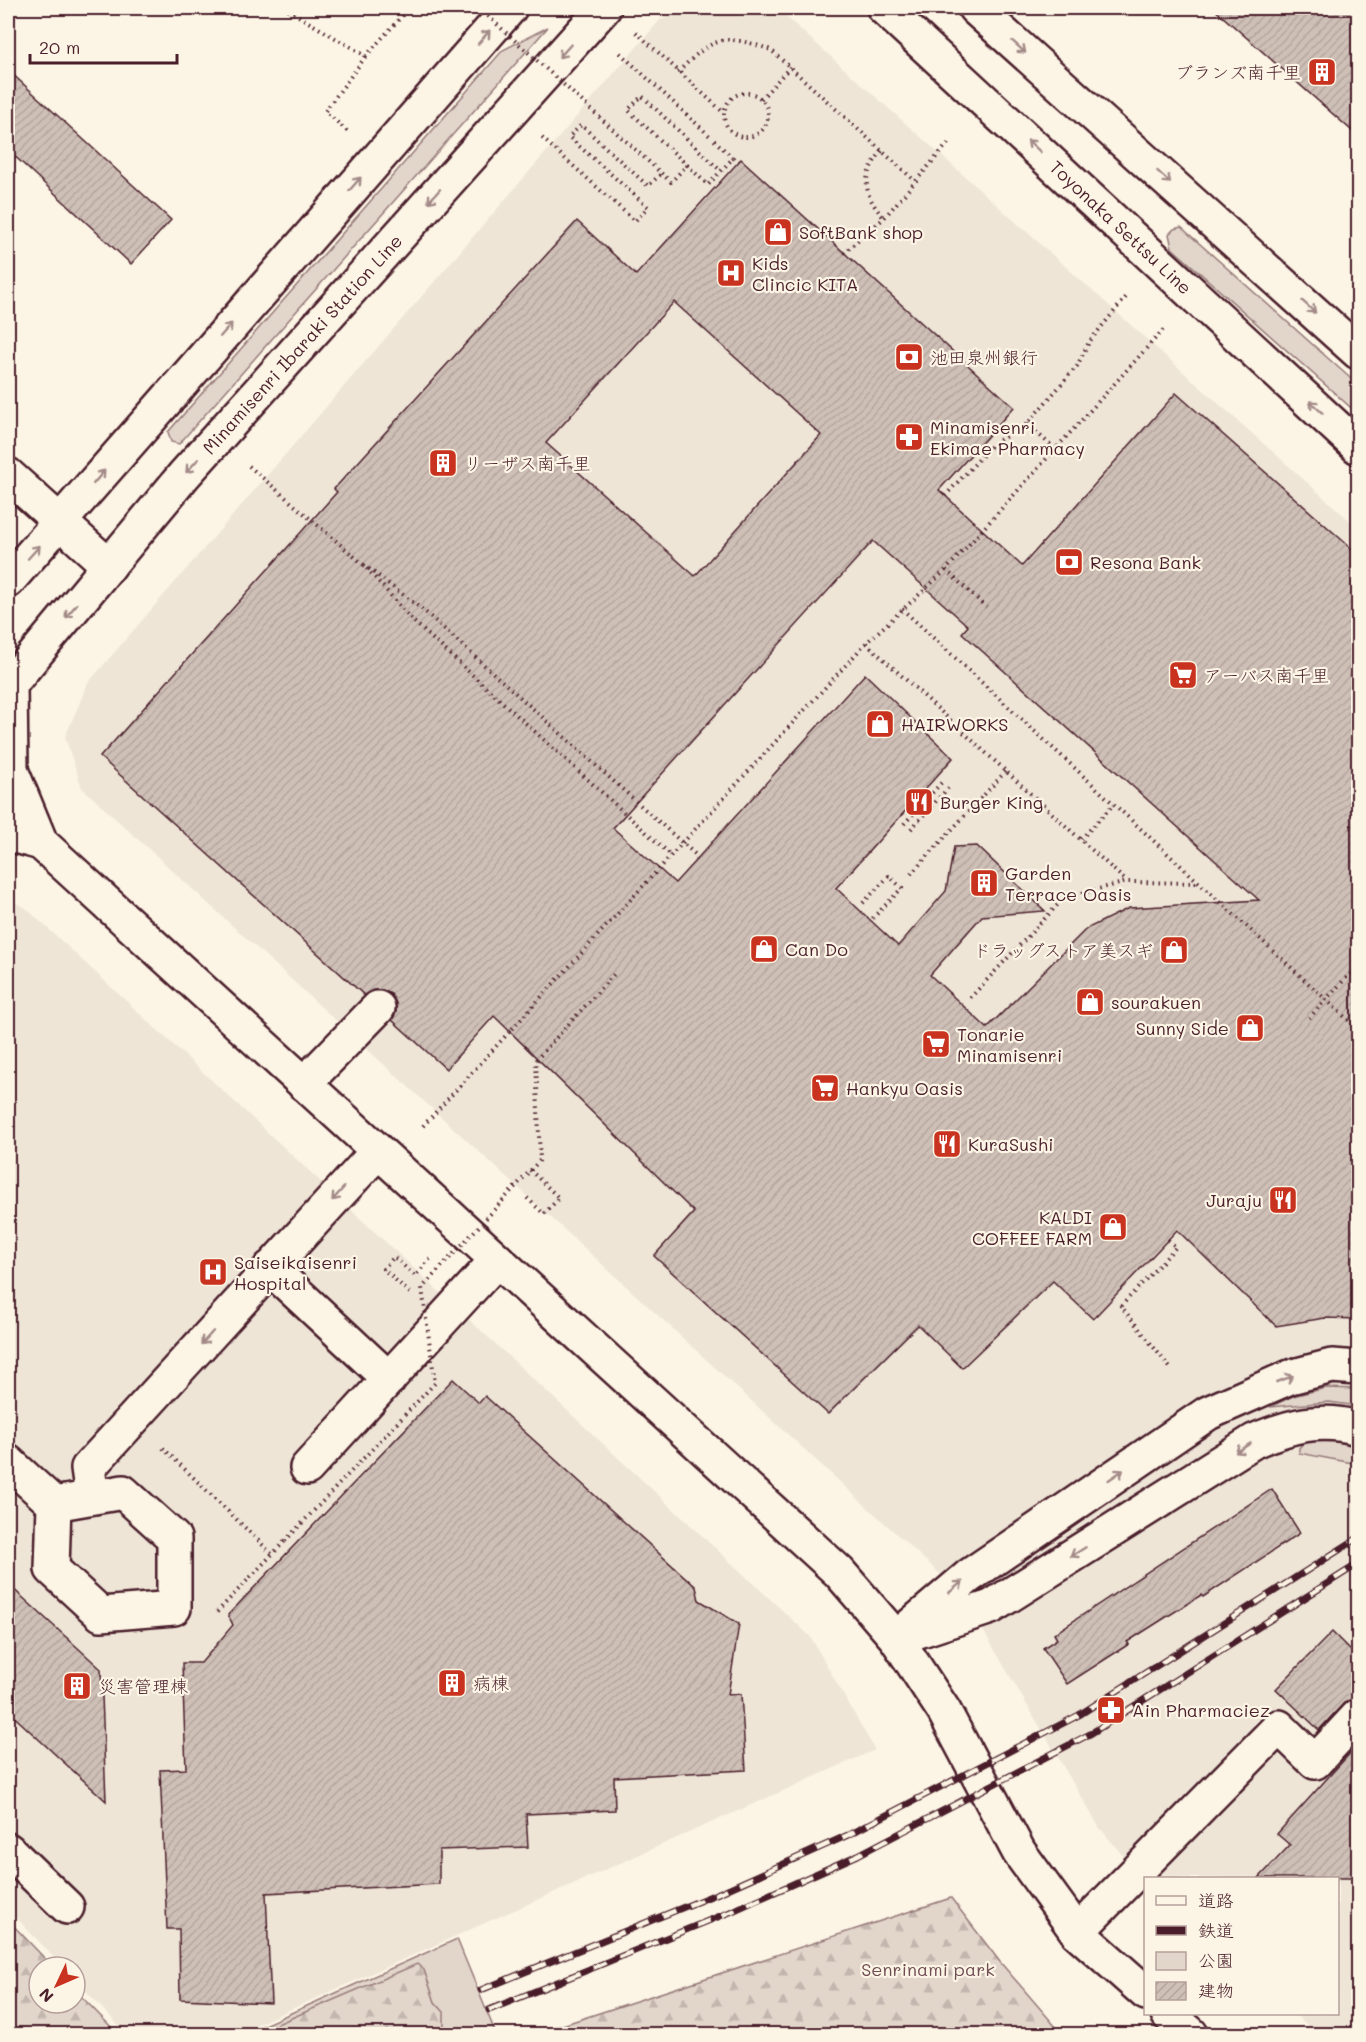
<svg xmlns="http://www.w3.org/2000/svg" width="1366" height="2042" font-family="Mali,'Klee One',sans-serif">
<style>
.built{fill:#eee5d7}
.green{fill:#e2d5ca;stroke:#967a7a;stroke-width:1.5}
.forest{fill:url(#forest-firs);stroke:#967a7a;stroke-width:1.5}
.building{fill:url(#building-hatch);stroke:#4a1f2b;stroke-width:1.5;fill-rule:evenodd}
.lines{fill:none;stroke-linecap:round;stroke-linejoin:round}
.minor-casing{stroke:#4a1f2b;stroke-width:38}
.major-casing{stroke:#4a1f2b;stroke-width:38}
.path{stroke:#4a1f2b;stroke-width:4;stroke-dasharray:1.5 4.5;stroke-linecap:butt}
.minor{stroke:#fcf5e5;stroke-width:33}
.major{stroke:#fcf5e5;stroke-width:33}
.rail-casing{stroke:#4a1f2b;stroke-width:7}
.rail{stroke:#fcf5e5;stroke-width:4.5;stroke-dasharray:14;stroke-linecap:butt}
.path-bridge{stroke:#4a1f2b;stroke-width:4;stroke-dasharray:1.5 4.5;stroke-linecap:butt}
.oneway{stroke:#a38a88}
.labels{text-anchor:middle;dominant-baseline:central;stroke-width:4.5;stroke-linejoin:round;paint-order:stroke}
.poi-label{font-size:18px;fill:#4a1f2b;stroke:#fcf5e5;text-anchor:start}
.street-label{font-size:18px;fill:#4a1f2b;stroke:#fcf5e5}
.park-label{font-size:18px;fill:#704c53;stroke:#fcf5e5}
</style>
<defs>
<pattern id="forest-firs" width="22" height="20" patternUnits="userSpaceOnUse" patternTransform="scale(1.5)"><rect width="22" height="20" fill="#e2d5ca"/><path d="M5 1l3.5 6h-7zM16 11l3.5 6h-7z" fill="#c3b6ae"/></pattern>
<pattern id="building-hatch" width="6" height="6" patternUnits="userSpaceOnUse" patternTransform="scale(1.5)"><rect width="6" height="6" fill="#cfc0b7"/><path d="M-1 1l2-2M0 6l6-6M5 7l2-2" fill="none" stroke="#b3a59e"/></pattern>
</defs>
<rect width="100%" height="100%" fill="#fcf5e5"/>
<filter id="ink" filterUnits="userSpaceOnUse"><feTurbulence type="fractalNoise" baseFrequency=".0167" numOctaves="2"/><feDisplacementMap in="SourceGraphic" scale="12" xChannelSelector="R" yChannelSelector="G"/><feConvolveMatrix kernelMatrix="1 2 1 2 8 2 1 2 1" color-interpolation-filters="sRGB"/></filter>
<g filter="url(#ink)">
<path class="built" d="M 694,8 L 756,8 L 783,14 L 1358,528 L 1358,2034 L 1318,2034 L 1294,2014 L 1338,2014 L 1338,1878 L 1146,1878 L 1145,1882 L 1099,1827 L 961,1593 L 82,788 L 65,737 L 88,683 L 660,20 Z
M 8,899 L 26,908 L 810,1636 L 875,1750 L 235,2034 L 127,2034 L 75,1980 L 75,1967 L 63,1967 L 8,1909 Z"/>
<path class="green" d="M 548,27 L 179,444 L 171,442 L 168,432 L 503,50 Z
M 1181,227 L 1358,385 L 1358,414 L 1172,248 L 1169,234 L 1174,229 Z
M 1326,1388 L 1358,1389 L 1358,1406 L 1329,1402 L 1270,1407 L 1293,1396 Z
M 1322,1438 L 1358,1447 L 1358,1464 L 1299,1453 L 1299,1448 L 1307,1439 Z
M 457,1939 L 496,2034 L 244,2034 Z"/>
<path class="forest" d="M 951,1898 L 1000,1962 L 1062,2034 L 535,2034 Z
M 8,1920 L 53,1967 L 39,1967 L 39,2003 L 75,2003 L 75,1990 L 118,2034 L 8,2034 Z
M 417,1964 L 424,1970 L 435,2002 L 444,2012 L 444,2034 L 254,2034 Z"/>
<path class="building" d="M 1213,8 L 1359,8 L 1359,137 Z
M 8,70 L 171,220 L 131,264 L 8,150 Z
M 741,159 L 1014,407 L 939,490 L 1022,566 L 1176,393 L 1359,555 L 1359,1319 L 1325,1318 L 1276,1326 L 1177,1230 L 1093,1319 L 1053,1281 L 962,1368 L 918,1325 L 828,1414 L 654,1256 L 694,1212 L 494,1016 L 446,1069 L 392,1020 L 396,1012 L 396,1003 L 391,994 L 383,990 L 373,990 L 364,995 L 100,757 L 337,492 L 334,489 L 577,221 L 636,275 ZM 674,302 L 821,435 L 695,576 L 546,443 ZM 873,541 L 968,626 L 962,633 L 1259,900 L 1129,908 L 1086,929 L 987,1028 L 930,975 L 982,916 L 1045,911 L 977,846 L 954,847 L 946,891 L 898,946 L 836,888 L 953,758 L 865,674 L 675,883 L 613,828 Z
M 453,1379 L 479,1403 L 485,1396 L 696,1587 L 699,1600 L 739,1624 L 728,1695 L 741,1694 L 746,1770 L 614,1777 L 615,1810 L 526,1814 L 528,1847 L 439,1850 L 439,1884 L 266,1893 L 271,2003 L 180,1999 L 179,1929 L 167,1929 L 160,1770 L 186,1769 L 182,1663 L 201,1663 L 233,1625 L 228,1615 Z
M 1272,1489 L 1300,1533 L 1203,1597 L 1201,1595 L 1127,1642 L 1129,1644 L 1067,1684 L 1043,1648 L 1057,1639 L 1054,1634 Z
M 8,1584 L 101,1669 L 106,1801 L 8,1711 Z
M 1332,1632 L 1359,1659 L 1359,1698 L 1344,1703 L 1319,1730 L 1276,1689 Z
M 1359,1743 L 1359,1878 L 1259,1878 L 1290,1845 L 1277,1834 Z"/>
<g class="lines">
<g class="minor-casing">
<path id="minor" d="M 8,475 L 109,566
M 10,683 L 11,770 L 41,843 L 839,1572 L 896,1638 L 944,1711 L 1019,1852 L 1077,1932 L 1146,1993
M 8,834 L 41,843
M 304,1084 L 378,1008
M 270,1268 L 389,1379
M 8,1462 L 54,1504
M 307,1468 L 497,1260
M 123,1492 L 174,1538 L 174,1608 L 101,1614 L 52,1569 L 54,1504 Z
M 92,1497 L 88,1468 L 378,1151
M 912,1633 L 991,1607 L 1254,1441 C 1289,1426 1321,1417 1358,1428
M 896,1638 L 969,1576 L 1208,1413 L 1290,1377 L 1332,1366 L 1358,1368
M 8,1850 L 67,1907
M 1077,1932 L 1279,1727 L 1315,1762 L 1358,1716
M 1168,2014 L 1191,2034"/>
</g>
<g class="major-casing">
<path id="major" d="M 884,8 L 1358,447
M 975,8 L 1358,352
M 8,581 L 510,8
M 8,687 L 184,475 L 604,8"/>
</g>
<path class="path" d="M 288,10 L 366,56 L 409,8
M 636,32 L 723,112
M 620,53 L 712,138
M 678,72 C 714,36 724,33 771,50 L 915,181
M724 115a22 22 0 1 1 44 0a22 22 0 1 1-44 0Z
M 761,99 L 790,67
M 347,131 L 325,111 L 366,56
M 542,138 L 635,221 L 648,207 L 569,137 L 581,125 L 648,186 L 662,173
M 882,151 C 861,176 862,193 884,218
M 733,158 L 739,161
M 687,165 L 708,185 L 721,171
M 844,253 L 884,218 L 951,140
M 1027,424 L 1056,450
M 249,466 L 364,565 L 414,622 L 671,855
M 945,496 L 993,444 L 1027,424 L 1077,366 L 1089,342 L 1127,296
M 946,570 L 986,607
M 902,609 L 1358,1029
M 866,643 L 1127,882
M 904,824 L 942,782
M 911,829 L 948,788
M 1081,839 L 1114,804
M 911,874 L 1006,771
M 863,903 L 889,876 L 902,888 L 871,920
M 970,998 L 1065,897 L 1127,882 L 1200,883
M 1309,1018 L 1358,965
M 536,1060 L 616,972
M 423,1126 L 866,643 L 946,570 L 1163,330
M 527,1198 L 544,1214 L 559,1198 L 530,1170
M 1168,1240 L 1176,1247 L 1121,1306 L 1171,1369
M 410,1293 L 383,1269 L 394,1257 L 415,1276 L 430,1259
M 163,1448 L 272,1554
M 217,1612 L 285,1541"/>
<use href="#minor" class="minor"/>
<use href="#major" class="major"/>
<g class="rail-casing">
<path id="rail" d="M 481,1990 L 721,1892 L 848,1835 L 1079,1715 L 1358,1538
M 489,2010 L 730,1912 L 858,1855 L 1090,1734 L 1358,1564"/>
</g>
<use href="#rail" class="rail"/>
<path class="path-bridge" d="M 479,8 L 671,182 L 687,165 L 628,110 L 642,96 L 721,171 L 733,158 L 712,138
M 364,565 L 423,610 L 698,857
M 285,1541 L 435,1383 L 422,1288 L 540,1160 L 536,1060"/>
</g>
<defs><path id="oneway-shaft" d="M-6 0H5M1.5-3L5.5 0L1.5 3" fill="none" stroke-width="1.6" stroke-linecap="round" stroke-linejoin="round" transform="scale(1.5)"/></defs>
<g class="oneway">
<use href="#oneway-shaft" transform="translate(484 37) rotate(-49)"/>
<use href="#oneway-shaft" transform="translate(1019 47) rotate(42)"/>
<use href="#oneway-shaft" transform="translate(565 51) rotate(132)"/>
<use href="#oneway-shaft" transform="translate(1034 146) rotate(-137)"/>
<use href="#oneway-shaft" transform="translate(1164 177) rotate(42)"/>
<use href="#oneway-shaft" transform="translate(355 184) rotate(-49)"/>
<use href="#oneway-shaft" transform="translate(434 196) rotate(132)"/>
<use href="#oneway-shaft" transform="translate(1309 307) rotate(42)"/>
<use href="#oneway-shaft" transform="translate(226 330) rotate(-49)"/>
<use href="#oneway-shaft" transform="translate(1316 407) rotate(-137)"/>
<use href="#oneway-shaft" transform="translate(192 466) rotate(132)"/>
<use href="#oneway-shaft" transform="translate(99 477) rotate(-50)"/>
<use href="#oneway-shaft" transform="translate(34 552) rotate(-48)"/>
<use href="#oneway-shaft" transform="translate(71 611) rotate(130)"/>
<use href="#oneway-shaft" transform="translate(338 1194) rotate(132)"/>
<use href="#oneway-shaft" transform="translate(207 1338) rotate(132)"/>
<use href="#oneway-shaft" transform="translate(1285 1379) rotate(-21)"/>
<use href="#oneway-shaft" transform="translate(1243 1448) rotate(148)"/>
<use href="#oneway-shaft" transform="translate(1116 1475) rotate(-34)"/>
<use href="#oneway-shaft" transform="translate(1078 1552) rotate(148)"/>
<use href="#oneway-shaft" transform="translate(956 1587) rotate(-40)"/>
</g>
</g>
<defs>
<g id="building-square" transform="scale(1.5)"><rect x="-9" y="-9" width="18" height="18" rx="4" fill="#c8321e" stroke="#fcf5e5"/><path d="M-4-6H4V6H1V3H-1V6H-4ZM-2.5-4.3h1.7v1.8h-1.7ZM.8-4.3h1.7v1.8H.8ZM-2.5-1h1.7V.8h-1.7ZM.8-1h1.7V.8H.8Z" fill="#fff"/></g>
<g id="shop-square" transform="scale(1.5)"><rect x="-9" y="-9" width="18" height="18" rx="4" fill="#c8321e" stroke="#fcf5e5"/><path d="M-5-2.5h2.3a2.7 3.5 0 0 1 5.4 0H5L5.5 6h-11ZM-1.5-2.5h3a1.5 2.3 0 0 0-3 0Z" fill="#fff"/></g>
<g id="hospital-square" transform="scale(1.5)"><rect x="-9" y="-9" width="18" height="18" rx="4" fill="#c8321e" stroke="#fcf5e5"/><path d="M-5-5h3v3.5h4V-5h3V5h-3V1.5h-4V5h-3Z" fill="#fff"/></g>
<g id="bank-square" transform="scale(1.5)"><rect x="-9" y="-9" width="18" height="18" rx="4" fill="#c8321e" stroke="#fcf5e5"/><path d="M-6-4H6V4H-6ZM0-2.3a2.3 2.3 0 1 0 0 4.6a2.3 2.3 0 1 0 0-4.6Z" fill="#fff"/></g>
<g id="pharmacy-square" transform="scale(1.5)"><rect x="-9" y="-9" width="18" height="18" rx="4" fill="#c8321e" stroke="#fcf5e5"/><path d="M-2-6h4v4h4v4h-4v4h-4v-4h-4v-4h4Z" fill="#fff"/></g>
<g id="supermarket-square" transform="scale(1.5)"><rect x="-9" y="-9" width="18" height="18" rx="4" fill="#c8321e" stroke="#fcf5e5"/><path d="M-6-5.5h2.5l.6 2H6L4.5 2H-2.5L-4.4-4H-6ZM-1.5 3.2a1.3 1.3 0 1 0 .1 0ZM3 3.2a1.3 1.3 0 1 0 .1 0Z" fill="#fff"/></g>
<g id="restaurant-square" transform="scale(1.5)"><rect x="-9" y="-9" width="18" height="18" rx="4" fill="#c8321e" stroke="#fcf5e5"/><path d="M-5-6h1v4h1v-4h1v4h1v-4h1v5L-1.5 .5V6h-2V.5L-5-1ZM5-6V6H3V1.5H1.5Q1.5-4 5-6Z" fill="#fff"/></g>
</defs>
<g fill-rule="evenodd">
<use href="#building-square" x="1322" y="72"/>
<use href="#shop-square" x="778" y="232"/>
<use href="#hospital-square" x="731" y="273"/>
<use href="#bank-square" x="909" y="357"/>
<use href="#pharmacy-square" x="909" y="437"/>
<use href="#building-square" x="443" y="463"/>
<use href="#bank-square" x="1069" y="562"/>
<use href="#supermarket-square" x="1183" y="675"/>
<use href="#shop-square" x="880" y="724"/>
<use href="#restaurant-square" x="919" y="802"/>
<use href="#building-square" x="984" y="883"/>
<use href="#shop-square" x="764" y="949"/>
<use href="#shop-square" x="1174" y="950"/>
<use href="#shop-square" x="1090" y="1002"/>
<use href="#shop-square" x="1250" y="1028"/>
<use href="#supermarket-square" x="936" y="1044"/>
<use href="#supermarket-square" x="825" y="1088"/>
<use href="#restaurant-square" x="947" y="1144"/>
<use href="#restaurant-square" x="1283" y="1200"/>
<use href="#shop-square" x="1113" y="1227"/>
<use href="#hospital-square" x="213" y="1272"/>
<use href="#building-square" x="452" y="1683"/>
<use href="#building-square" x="77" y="1686"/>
<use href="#pharmacy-square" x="1111" y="1710"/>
</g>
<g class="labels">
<g class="poi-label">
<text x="1301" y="72" text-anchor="end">ブランズ南千里</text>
<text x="799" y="232">SoftBank shop</text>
<text x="752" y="263">Kids<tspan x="752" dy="21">Clincic KITA</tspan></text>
<text x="930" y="357">池田泉州銀行</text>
<text x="930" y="427">Minamisenri<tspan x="930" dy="21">Ekimae Pharmacy</tspan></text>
<text x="464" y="463">リーザス南千里</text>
<text x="1090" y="562">Resona Bank</text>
<text x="1204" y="675">アーバス南千里</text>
<text x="901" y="724">HAIRWORKS</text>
<text x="940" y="802">Burger King</text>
<text x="1005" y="873">Garden<tspan x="1005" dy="21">Terrace Oasis</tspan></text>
<text x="785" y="949">Can Do</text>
<text x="1153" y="950" text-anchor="end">ドラッグストア美スギ</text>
<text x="1111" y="1002">sourakuen</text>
<text x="1229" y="1028" text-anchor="end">Sunny Side</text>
<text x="957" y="1034">Tonarie<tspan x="957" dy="21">Minamisenri</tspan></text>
<text x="846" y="1088">Hankyu Oasis</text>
<text x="968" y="1144">KuraSushi</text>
<text x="1262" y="1200" text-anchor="end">Juraju</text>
<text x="1092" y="1217" text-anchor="end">KALDI<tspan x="1092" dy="21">COFFEE FARM</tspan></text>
<text x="234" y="1262">Saiseikaisenri<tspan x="234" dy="21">Hospital</tspan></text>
<text x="473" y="1683">病棟</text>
<text x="98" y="1686">災害管理棟</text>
<text x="1132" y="1710">Ain Pharmaciez</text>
</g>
<g class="street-label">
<text transform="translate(1121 227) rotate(43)">Toyonaka Settsu Line</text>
<text transform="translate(302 344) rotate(-48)">Minamisenri Ibaraki Station Line</text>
</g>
<g class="park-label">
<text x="928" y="1969">Senrinami park</text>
</g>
</g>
<rect width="1366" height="2042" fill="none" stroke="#fcf5e5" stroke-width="30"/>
<rect x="15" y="15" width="1336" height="2012" fill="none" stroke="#4a1f2b" stroke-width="2" filter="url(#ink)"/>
<rect x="1144" y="1877" width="195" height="138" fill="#fcf5e5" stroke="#b59f9b" stroke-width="1.5"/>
<rect x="1156" y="1896" width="30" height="9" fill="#fcf5e5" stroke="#b59f9b" stroke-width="1.5"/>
<text x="1198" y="1907" font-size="18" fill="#4a1f2b">道路</text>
<rect x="1156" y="1926" width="30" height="9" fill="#4a1f2b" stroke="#b59f9b" stroke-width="1.5"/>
<text x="1198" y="1937" font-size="18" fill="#4a1f2b">鉄道</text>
<rect x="1156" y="1952" width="30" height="18" fill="#e2d5ca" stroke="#b59f9b" stroke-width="1.5"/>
<text x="1198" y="1967" font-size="18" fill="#4a1f2b">公園</text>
<rect x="1156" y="1982" width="30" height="18" fill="url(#building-hatch)" stroke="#b59f9b" stroke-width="1.5"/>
<text x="1198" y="1997" font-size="18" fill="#4a1f2b">建物</text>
<g transform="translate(57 1985) rotate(226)"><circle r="28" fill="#fcf5e5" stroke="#b59f9b" stroke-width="1.5"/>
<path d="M0-4.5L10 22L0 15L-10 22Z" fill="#c8321e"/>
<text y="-9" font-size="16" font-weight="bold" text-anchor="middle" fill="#4a1f2b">N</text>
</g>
<path d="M30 54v9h147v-9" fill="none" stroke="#4a1f2b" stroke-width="3"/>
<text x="39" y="54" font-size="18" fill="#4a1f2b" stroke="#fcf5e5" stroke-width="4.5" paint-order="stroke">20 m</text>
</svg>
